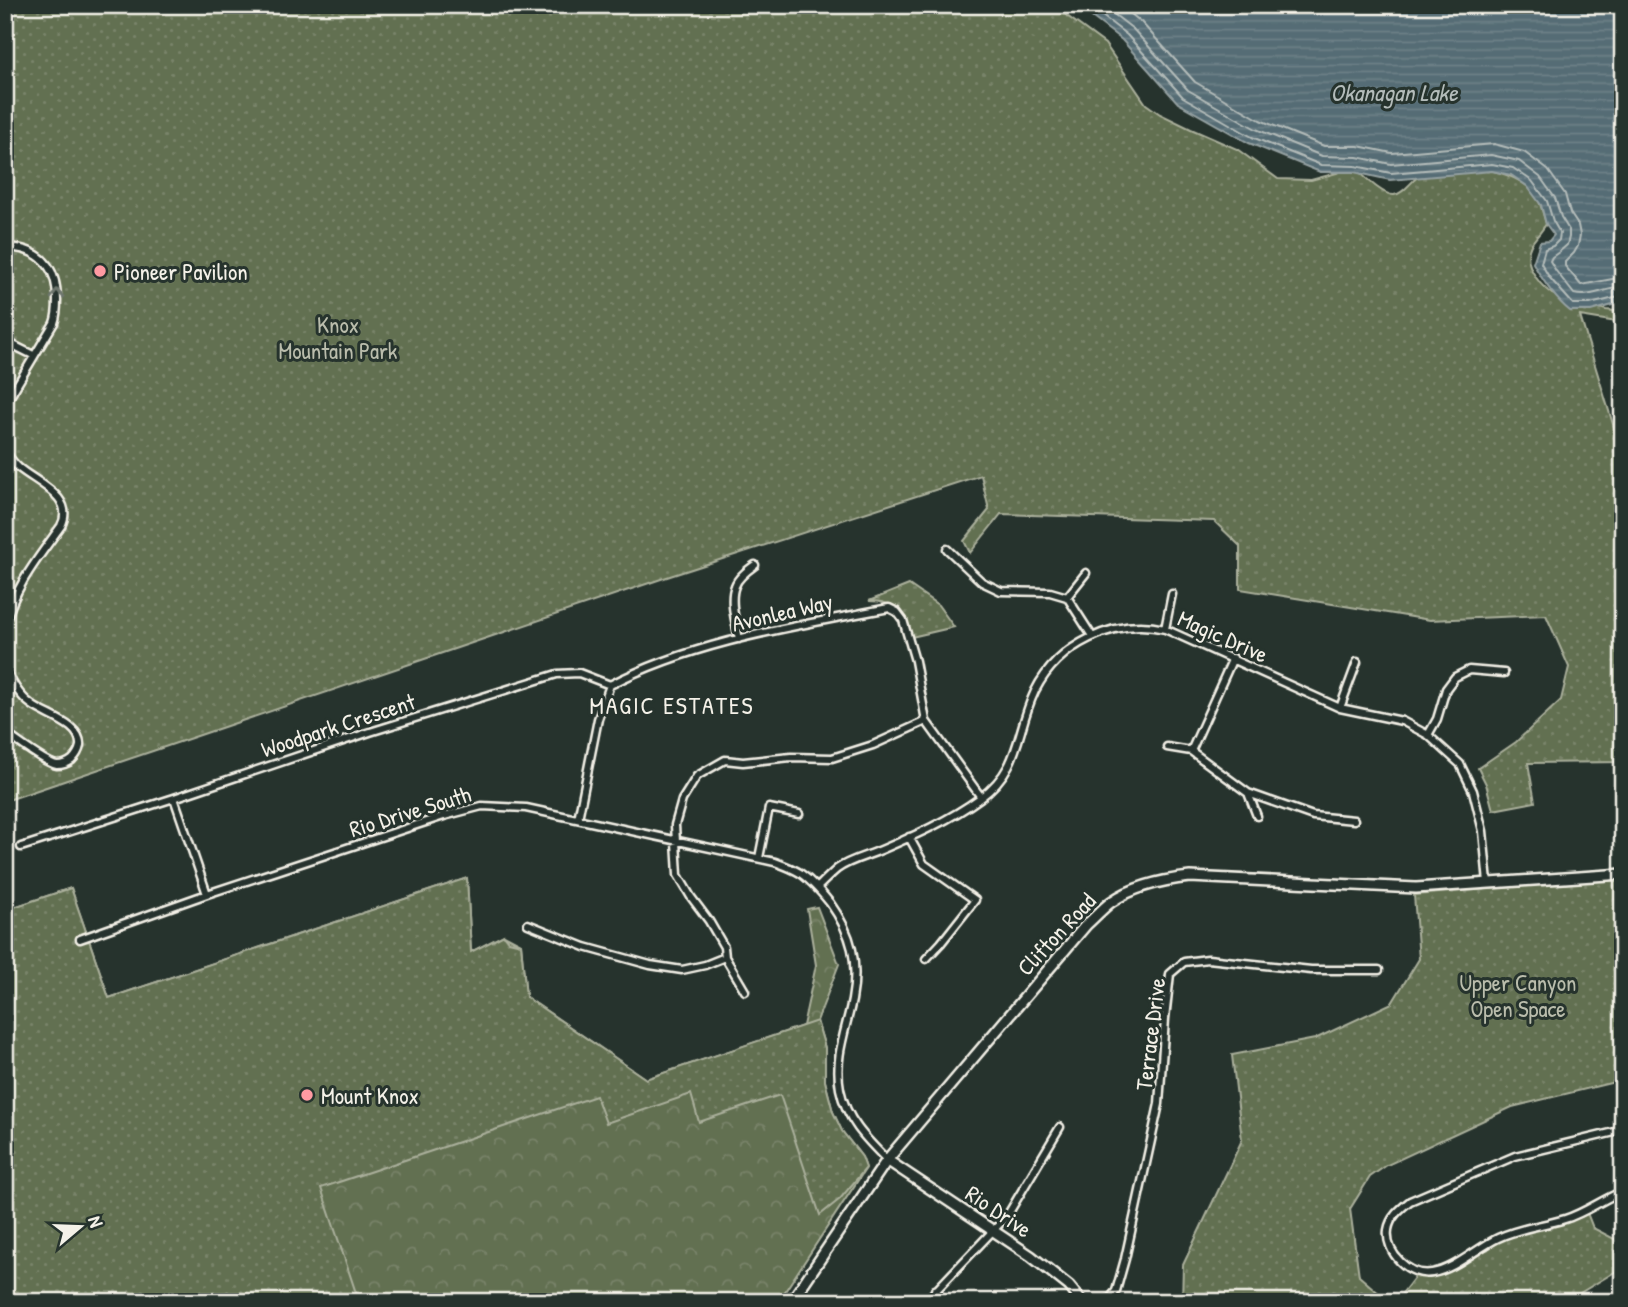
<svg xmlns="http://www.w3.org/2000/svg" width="1628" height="1307" font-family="'Patrick Hand',sans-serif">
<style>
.forest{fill:url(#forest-crowns);stroke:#abb09c;stroke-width:2}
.park{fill:url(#park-dots);stroke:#abb09c;stroke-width:2}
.water{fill:url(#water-rules);stroke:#95a1a2;stroke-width:2}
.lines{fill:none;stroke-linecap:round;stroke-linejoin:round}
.shore{stroke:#b4bcba;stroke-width:2}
.street-casing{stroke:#f4f1e8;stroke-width:11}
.secondary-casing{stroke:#f4f1e8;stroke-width:14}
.street{stroke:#26332d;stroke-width:6}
.secondary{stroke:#26332d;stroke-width:9}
.oneway{stroke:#6e766e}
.poi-dot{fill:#ff9aa2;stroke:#26332d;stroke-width:2.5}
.labels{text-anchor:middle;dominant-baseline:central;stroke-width:6;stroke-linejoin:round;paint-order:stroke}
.poi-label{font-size:23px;fill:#f4f1e8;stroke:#26332d;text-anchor:start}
.park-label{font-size:23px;fill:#babdac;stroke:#26332d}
.street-label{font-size:23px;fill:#f4f1e8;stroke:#26332d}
.water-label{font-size:24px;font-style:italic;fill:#b4bcba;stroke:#26332d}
.neighbourhood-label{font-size:24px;letter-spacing:2px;fill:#f4f1e8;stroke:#26332d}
</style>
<defs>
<pattern id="forest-crowns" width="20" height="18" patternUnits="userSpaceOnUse" patternTransform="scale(1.75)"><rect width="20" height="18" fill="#626f51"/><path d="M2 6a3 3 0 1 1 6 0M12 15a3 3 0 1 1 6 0" fill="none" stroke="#79846a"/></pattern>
<pattern id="park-dots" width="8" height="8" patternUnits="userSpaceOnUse" patternTransform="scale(1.75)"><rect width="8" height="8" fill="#626f51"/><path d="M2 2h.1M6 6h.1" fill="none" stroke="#79846a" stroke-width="1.8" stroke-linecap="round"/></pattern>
<pattern id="water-rules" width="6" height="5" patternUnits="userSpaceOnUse" patternTransform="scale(1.75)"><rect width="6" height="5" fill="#556c74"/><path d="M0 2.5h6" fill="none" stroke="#6e8188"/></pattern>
</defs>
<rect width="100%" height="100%" fill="#26332d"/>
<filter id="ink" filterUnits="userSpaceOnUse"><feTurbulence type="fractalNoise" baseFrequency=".0143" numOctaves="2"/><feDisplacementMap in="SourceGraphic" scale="14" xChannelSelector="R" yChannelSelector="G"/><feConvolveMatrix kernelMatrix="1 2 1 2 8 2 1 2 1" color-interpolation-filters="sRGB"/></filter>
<g filter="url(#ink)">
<path class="forest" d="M 467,878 L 471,952 L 504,935 L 521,944 L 526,997 L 646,1079 L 803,1026 L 816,965 L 807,909 L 817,907 L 839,964 L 817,1021 L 825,1048 L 825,1081 L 833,1112 L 842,1131 L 862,1157 L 866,1168 L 778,1302 L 5,1302 L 5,910 L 71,888 L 109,998 Z"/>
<path class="park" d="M 5,5 L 1052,5 L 1105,44 L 1146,104 L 1160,114 L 1191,129 L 1237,149 L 1278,179 L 1311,180 L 1355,168 C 1364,176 1382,195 1394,195 C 1405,194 1413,177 1424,173 C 1456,162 1513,167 1535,194 C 1541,202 1543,215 1546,224 C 1542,231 1536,237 1532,243 C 1521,261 1537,283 1552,294 L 1606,310 L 1623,312 L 1623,323 L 1580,316 L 1623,457 L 1623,762 L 1528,763 L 1535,802 L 1493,810 L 1486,784 L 1478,768 L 1516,742 L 1561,700 L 1569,667 L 1546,615 L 1430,620 L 1240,589 L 1240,546 L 1214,521 L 1001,514 L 970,553 L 964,541 L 989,510 L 981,475 L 667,577 L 5,801 Z
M 909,585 L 938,605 L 954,627 L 907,638 L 900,612 C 891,603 881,601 869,601 Z
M 467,878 L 471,952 L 504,935 L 509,941 L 521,944 L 526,997 L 646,1079 L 817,1021 L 825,1048 L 825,1081 L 833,1112 L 842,1131 L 862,1157 L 866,1168 L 840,1199 L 820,1215 L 780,1095 L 699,1122 L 691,1094 L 606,1123 L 596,1096 L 321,1188 L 359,1302 L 5,1302 L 5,910 L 71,888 L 109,998 Z
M 1623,878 L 1623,1080 L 1512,1107 L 1387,1165 L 1370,1177 L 1350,1209 L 1359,1276 L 1381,1295 L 1400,1296 L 1417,1274 L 1432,1275 L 1497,1240 L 1587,1213 L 1593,1228 L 1618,1241 L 1623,1240 L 1623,1267 L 1565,1302 L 1182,1302 L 1183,1265 L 1242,1140 L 1232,1055 L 1315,1039 L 1392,1003 L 1419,959 L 1414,895 Z"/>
<path class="water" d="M 1076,5 L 1623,5 L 1623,302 L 1591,311 L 1570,311 C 1555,299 1543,281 1533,263 L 1540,242 L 1549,241 L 1554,235 L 1546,224 L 1541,205 L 1527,186 L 1511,175 L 1492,171 L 1390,180 L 1354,172 L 1320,172 L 1249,143 L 1178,103 L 1122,40 Z"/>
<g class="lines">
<path class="shore" d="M 1088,5 L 1127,35 L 1183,97 L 1252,137 L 1321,165 L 1355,166 L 1391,173 L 1492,164 L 1513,168 L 1532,181 L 1547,201 L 1553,221 L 1560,233 L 1559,240 L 1553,246 L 1545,249 L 1541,263 L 1549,277 L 1573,304 L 1590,304 L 1623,296
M 1102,5 L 1133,29 L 1188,90 L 1256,129 L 1322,156 L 1357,157 L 1391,164 L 1491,155 L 1519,161 L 1540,177 L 1555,198 L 1561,217 L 1569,230 L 1569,237 L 1567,245 L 1559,252 L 1552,257 L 1550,261 L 1556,271 L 1574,294 C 1590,298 1606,288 1623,287
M 1120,5 L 1141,22 L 1195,82 L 1260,120 L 1324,146 L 1358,146 L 1392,153 L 1494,144 L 1524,152 L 1548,170 L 1565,194 L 1570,213 L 1578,225 L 1580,235 L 1578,246 L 1574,253 L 1565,262 L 1565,266 L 1581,285 L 1623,277"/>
<g class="street-casing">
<path id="street" d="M 5,247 C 40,248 57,266 57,300 C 57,308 57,315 54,323 L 5,405
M 5,341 L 33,355
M 5,451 C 9,457 13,463 19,468 C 37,483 76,497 61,526 C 38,558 14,587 5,626
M 947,549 L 982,582 L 1001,591 L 1050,592 L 1067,597 L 1092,636
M 1067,597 L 1086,573
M 1165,629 L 1172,594
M 739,639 C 736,624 729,600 735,586 C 738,577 748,570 755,565
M 1233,658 L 1191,751 L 1248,793 L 1313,816 L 1354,820
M 5,665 C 10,680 18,695 32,705 C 46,716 82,724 80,746 C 79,751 76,756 72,760 C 68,763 62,765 57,765 C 45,763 16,740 5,733
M 1340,708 L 1357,662
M 1428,735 L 1437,719 L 1446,689 L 1455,677 L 1469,670 L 1504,673
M 1167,747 L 1191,751
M 1248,793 L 1257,816
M 578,819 L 598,719 L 610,685 C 695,641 796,626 889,608 L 897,612 L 903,620 L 915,661 L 926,721 L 981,797
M 909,837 L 924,864 L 975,900 L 941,943 L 926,959
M 21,847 L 174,798
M 759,858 L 769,808 L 799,814
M 818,887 C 824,881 830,875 837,869 C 849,860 867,856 881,850 C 916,835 950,820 980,798 C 1022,767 1015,733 1035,691 C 1058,645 1114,617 1165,629 L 1340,708 L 1402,721 L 1428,735 L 1460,764 L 1473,791 L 1483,831 L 1488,883
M 207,894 L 174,798 L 370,732 L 557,674 L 579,673 L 610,685
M 528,924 L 585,947 L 650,965 L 682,970 L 705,965 L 725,957
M 80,939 L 207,894 L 444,816 L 482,806 L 526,808 L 775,862 C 783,865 792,868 800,873 C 812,881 821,892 830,903 C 852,934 859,962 852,1000 C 846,1030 834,1057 840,1089 C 846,1119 866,1139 887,1160
M 745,991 L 725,957 L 724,947 L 709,921 L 691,897 L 678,875 L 675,825 L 682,800 L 697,776 L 725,760 L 743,762 L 791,757 L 832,758 L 873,745 L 926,721
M 1623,1130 L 1515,1156 L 1410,1201 C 1400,1209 1390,1217 1388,1230 C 1385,1253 1409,1277 1432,1273 C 1454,1270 1477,1248 1498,1238 C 1519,1228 1542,1226 1565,1219 C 1585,1213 1603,1199 1623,1191
M 935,1290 L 945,1302
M 925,1302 L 1007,1216 L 1060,1127
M 1107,1302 L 1116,1291 L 1125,1259 L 1159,1104 L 1165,1019 L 1170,974 L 1184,962 L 1208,959 L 1311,970 L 1379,970"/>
</g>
<g class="secondary-casing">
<path id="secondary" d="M 887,1160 L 1031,1256 L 1069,1286 L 1082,1302
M 791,1302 L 887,1160 L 1086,925 C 1094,918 1102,909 1111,902 C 1134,886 1162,880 1190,877 L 1416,888 L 1623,874"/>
</g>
<use href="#street" class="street"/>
<use href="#secondary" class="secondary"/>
</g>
<defs><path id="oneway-chevron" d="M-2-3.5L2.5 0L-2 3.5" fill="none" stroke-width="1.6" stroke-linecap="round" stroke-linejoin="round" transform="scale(1.75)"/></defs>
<use class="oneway" href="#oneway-chevron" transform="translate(57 294) rotate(-93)"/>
</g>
<g class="poi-dot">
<circle cx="100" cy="271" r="7"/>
<circle cx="307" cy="1095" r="7"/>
</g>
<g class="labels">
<g class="poi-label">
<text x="114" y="271">Pioneer Pavilion</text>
<text x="321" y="1095">Mount Knox</text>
</g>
<g class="park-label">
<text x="338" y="324">Knox<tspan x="338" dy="26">Mountain Park</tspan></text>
<text x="1518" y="982">Upper Canyon<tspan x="1518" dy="26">Open Space</tspan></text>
</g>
<g class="street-label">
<text transform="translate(782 612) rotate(-13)">Avonlea Way</text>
<text transform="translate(1223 636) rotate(24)">Magic Drive</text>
<text transform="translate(338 725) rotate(-18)">Woodpark Crescent</text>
<text transform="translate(410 811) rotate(-17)">Rio Drive South</text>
<text transform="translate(1056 934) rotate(-47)">Clifton Road</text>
<text transform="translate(1150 1034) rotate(-83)">Terrace Drive</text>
<text transform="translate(999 1211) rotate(34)">Rio Drive</text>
</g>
<g class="water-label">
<text x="1394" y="92">Okanagan Lake</text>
</g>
<g class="neighbourhood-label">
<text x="672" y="705">MAGIC ESTATES</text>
</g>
</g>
<rect width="1628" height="1307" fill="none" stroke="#26332d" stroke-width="28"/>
<rect x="14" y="14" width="1600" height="1279" fill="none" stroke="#f4f1e8" stroke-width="2.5" filter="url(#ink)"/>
<g transform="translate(80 1227) rotate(71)" stroke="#26332d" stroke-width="5" paint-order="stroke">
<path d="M0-5L12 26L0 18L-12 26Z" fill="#f4f1e8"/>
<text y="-10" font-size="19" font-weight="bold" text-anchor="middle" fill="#f4f1e8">N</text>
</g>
</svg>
